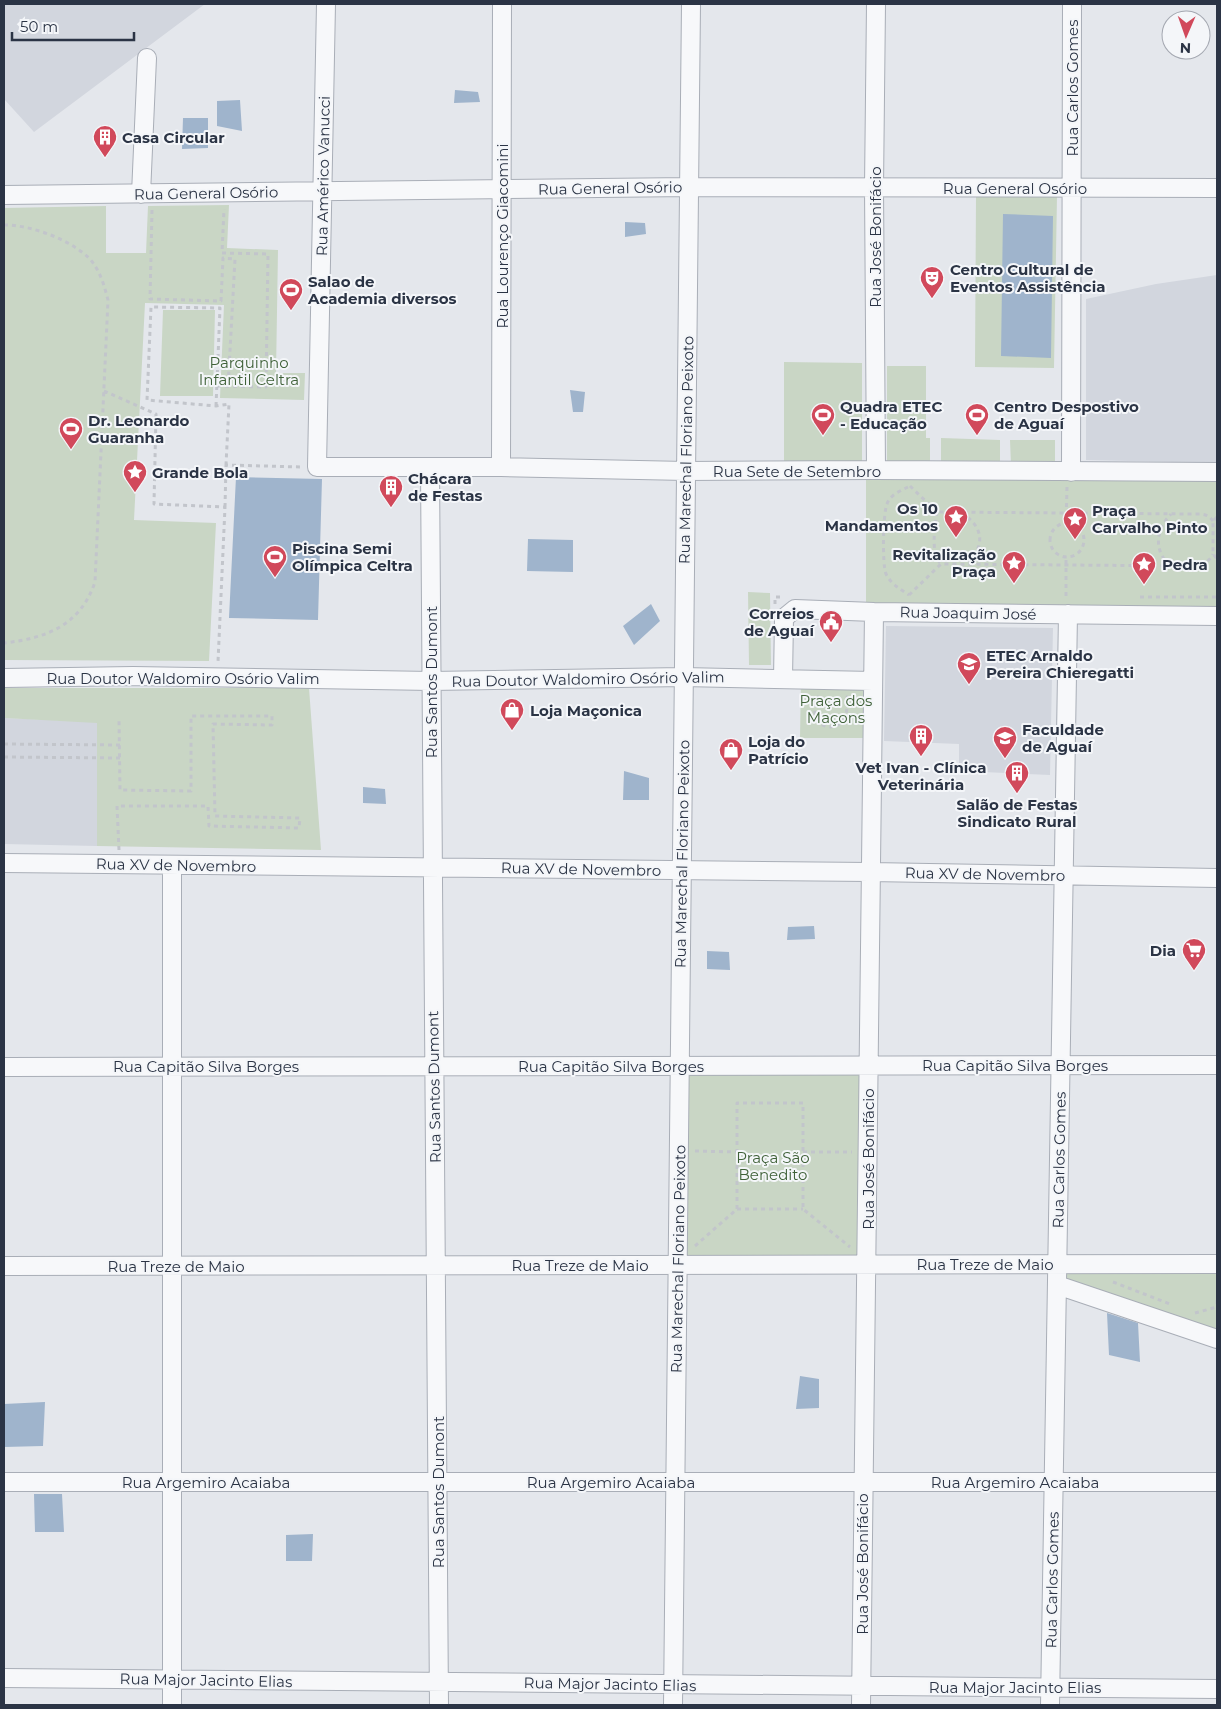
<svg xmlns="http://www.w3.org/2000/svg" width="1221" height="1709" font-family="Montserrat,sans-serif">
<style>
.built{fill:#d2d6de}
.green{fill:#c9d6c5}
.water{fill:#9fb4cc}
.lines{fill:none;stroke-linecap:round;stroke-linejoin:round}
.minor-casing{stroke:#a9aeb7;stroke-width:20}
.path{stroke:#c2c5cb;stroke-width:3;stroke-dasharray:4 4;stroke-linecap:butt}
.minor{stroke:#f7f8fa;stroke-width:18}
.labels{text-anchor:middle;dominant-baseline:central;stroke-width:4;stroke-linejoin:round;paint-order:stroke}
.street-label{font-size:15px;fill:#2b3445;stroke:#f4f6f9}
.poi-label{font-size:15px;font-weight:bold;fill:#2b3445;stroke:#f4f6f9;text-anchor:start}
.park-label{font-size:15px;fill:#3f6138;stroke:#f4f6f9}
</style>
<rect width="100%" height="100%" fill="#e4e7ec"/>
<path class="built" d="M 4,4 L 205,4 L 34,132 L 4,99 Z
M 1217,275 L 1217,463 L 1086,460 L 1086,299 L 1156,284 Z
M 886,626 L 1053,628 L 1050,775 L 959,771 L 959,744 L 884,741 Z
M 4,718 L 98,722 L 97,846 L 4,844 Z"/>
<path class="green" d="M 1057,196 L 1054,368 L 975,367 L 976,197 Z
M 229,205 L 227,248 L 278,250 L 276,373 L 305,373 L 304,400 L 220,398 L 224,305 L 145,303 L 134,520 L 216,523 L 209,661 L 4,660 L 4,208 L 106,206 L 106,253 L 146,253 L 148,206 Z
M 163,310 L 215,310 L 213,396 L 160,396 Z
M 784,362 L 862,363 L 862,461 L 784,462 Z
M 887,366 L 926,366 L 926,438 L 930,438 L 930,465 L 887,464 Z
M 941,438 L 1000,440 L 1000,465 L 941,465 Z
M 1010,440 L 1055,440 L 1055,465 L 1011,465 Z
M 866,470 L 1217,472 L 1217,616 L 866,612 Z
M 748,592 L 770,593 L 771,665 L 749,665 Z
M 801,679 L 873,681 L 872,738 L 800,738 Z
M 4,688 L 309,688 L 321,850 L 97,846 L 97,723 L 4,718 Z
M 680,1066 L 869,1066 L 867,1265 L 678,1265 Z
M 1057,1264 L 1217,1264 L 1217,1339 L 1057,1285 Z"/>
<path class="water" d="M 455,90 L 478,92 L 480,102 L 454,103 Z
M 240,100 L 242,131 L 217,126 L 217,101 Z
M 183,118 L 208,118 L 208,148 L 182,149 Z
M 1003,214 L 1053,216 L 1051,358 L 1001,356 Z
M 625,222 L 645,223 L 646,234 L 625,237 Z
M 570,390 L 585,392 L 583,412 L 573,412 Z
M 236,477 L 322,479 L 318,620 L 229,618 Z
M 528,539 L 573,540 L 573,572 L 527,571 Z
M 651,604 L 660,621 L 634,645 L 623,626 Z
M 624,771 L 649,778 L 649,800 L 623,800 Z
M 363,787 L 385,789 L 386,804 L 363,803 Z
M 814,926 L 815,939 L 787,940 L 788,927 Z
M 707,951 L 729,952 L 730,970 L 707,969 Z
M 1107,1313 L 1138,1323 L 1140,1362 L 1109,1355 Z
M 800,1376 L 819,1379 L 819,1408 L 796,1409 Z
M 45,1402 L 43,1446 L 4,1447 L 4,1404 Z
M 34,1494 L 62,1494 L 64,1532 L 35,1532 Z
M 313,1534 L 312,1561 L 286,1561 L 286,1535 Z"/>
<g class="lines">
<g class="minor-casing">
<path id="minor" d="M 326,4 L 317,467 L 501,467 L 686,471 L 876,470 L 1217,472
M 141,194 L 147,58
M 4,195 L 689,187 L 1217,188
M 501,467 L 502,4
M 430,469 L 439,1705
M 876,470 L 874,187 L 876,4
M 1071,472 L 1072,4
M 4,678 L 133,676 L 431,681 L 683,677 L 873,681
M 783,679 L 784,618 L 795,609 L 874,612 L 1217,616
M 4,863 L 870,872 L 1217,878
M 4,1067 L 1217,1065
M 4,1266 L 1217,1264
M 1057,1285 L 1217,1339
M 4,1482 L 1217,1482
M 4,1678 L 1217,1689
M 172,1705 L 172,865
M 673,1705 L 691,4
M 861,1705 L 874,612
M 1050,1705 L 1068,614"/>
</g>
<path class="path" d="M 152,210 L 150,299 L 221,301 L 223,258 L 235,259 L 228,387
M 4,225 C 31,225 69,239 89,258 C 100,270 104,285 108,300 L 95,582 C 80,626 46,638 4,643
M 217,386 L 266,387 L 268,254 L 222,253 L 224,209
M 104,391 L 156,414 L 154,504 L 225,507 L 218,662
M 216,406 L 220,308 L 151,307 L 147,400 L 216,406 L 229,404 L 226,465
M 910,486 L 937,512 L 1195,514 C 1203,514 1208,514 1213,521
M 908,487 C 900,491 890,495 887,504 C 883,513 882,564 886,574 C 891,584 900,589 909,595
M 225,507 L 226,465 L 301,467
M 937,512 C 935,527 930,553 941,564
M 961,513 C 984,526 986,547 966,564
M 1217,517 L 1213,521 L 1213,554 L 1217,559
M1050 540a17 17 0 1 1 34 0a17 17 0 1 1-34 0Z
M 1066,523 L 1067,487
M 1170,565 C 1153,551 1156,529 1171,514
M 909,595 L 941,564 L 1195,566 C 1203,565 1210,561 1213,554
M 1066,596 L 1066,558
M 1140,597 L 1217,597
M 775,604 L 775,597 L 784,597
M 819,696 C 812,704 814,714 819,723 C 837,735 852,717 845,699 L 848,696
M 4,744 L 120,745
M 4,757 L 120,758
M 119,850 L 117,806 L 208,806 L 209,826 L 299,828 L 300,818 L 215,816 L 213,724 L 272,725 L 272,716 L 191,716 L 191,791 L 120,790 L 119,718
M 695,1151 L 737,1152
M 803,1152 L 852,1152
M 737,1209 L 737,1103 L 803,1103 L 803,1209 L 850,1247
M 695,1246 L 737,1209 L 803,1209
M 1113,1282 L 1170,1304
M 1217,1300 L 1217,1305
M 1195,1313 L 1217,1307"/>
<use href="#minor" class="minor"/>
</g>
<defs>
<g id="building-pin" transform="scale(1.25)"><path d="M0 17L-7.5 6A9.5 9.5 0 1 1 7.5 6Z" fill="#d1495b" stroke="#f4f6f9"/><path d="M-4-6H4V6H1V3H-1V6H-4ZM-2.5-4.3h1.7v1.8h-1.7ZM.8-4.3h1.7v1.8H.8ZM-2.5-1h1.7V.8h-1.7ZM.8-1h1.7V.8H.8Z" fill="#fff"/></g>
<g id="theatre-pin" transform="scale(1.25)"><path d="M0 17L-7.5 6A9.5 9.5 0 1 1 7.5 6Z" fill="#d1495b" stroke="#f4f6f9"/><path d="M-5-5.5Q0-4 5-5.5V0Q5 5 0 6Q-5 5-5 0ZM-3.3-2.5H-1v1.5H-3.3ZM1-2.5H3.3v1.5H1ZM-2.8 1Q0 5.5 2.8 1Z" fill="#fff"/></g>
<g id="stadium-pin" transform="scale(1.25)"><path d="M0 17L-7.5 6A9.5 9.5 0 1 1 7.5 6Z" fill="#d1495b" stroke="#f4f6f9"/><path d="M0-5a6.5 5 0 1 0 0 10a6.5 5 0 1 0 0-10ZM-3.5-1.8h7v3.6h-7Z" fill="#fff"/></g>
<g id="sight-pin" transform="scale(1.25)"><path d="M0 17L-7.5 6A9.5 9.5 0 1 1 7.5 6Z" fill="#d1495b" stroke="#f4f6f9"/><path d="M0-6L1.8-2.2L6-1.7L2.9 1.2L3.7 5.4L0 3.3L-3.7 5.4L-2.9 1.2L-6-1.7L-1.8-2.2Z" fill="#fff"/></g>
<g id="civic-pin" transform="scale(1.25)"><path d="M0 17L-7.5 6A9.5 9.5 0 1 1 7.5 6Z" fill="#d1495b" stroke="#f4f6f9"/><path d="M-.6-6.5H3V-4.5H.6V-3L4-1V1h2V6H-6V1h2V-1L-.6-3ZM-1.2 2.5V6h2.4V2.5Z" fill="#fff"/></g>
<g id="university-pin" transform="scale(1.25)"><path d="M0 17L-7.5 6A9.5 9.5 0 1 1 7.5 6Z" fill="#d1495b" stroke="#f4f6f9"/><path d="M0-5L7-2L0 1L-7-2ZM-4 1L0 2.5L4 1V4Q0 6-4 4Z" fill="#fff"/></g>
<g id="shop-pin" transform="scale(1.25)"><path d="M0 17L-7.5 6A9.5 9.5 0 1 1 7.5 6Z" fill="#d1495b" stroke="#f4f6f9"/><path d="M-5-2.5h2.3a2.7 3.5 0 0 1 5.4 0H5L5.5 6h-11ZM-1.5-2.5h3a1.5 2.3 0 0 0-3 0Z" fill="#fff"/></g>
<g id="supermarket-pin" transform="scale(1.25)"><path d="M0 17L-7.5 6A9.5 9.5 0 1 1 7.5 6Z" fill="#d1495b" stroke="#f4f6f9"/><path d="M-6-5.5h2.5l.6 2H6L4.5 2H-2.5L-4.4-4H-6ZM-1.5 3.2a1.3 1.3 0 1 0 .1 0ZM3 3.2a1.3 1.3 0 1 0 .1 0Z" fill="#fff"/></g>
</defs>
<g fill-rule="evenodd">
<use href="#building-pin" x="105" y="137"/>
<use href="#theatre-pin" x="932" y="278"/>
<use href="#stadium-pin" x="291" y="290"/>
<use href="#stadium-pin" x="823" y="415"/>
<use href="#stadium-pin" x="977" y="415"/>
<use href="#stadium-pin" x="71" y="429"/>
<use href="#sight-pin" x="135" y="472"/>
<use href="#building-pin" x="391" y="487"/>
<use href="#sight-pin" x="956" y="517"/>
<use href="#sight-pin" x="1075" y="519"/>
<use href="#stadium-pin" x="275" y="557"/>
<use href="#sight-pin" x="1014" y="563"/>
<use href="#sight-pin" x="1144" y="564"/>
<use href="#civic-pin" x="831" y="622"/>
<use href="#university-pin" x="969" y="664"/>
<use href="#shop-pin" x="512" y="710"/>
<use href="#building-pin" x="921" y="736"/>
<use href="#university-pin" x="1005" y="738"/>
<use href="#shop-pin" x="731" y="750"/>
<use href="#building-pin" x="1017" y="773"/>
<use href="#supermarket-pin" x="1194" y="950"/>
</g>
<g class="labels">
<g class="street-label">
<text transform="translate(1072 88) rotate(-90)">Rua Carlos Gomes</text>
<text transform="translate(323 176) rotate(-89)">Rua Américo Vanucci</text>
<text transform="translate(610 188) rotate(-1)">Rua General Osório</text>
<text x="1015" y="188">Rua General Osório</text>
<text transform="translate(206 193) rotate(-1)">Rua General Osório</text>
<text transform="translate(502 236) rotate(-90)">Rua Lourenço Giacomini</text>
<text transform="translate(875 237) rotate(-90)">Rua José Bonifácio</text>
<text transform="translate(686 450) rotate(-89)">Rua Marechal Floriano Peixoto</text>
<text x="797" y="471">Rua Sete de Setembro</text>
<text transform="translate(968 613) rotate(1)">Rua Joaquim José</text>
<text x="183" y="678">Rua Doutor Waldomiro Osório Valim</text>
<text transform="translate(588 679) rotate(-1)">Rua Doutor Waldomiro Osório Valim</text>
<text transform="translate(431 682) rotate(-90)">Rua Santos Dumont</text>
<text transform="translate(682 854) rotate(-89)">Rua Marechal Floriano Peixoto</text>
<text transform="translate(176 865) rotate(1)">Rua XV de Novembro</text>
<text transform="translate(581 869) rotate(1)">Rua XV de Novembro</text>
<text transform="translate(985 874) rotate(1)">Rua XV de Novembro</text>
<text x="1015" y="1065">Rua Capitão Silva Borges</text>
<text x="206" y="1066">Rua Capitão Silva Borges</text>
<text x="611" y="1066">Rua Capitão Silva Borges</text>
<text transform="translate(434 1087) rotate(-91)">Rua Santos Dumont</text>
<text transform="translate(868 1159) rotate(-90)">Rua José Bonifácio</text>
<text transform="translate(1059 1160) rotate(-89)">Rua Carlos Gomes</text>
<text transform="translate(678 1259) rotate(-89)">Rua Marechal Floriano Peixoto</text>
<text x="985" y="1264">Rua Treze de Maio</text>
<text x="580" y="1265">Rua Treze de Maio</text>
<text x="176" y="1266">Rua Treze de Maio</text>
<text x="206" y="1482">Rua Argemiro Acaiaba</text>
<text x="611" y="1482">Rua Argemiro Acaiaba</text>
<text x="1015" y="1482">Rua Argemiro Acaiaba</text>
<text transform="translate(438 1492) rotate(-90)">Rua Santos Dumont</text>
<text transform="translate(862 1564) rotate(-90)">Rua José Bonifácio</text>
<text transform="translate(1052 1580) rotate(-89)">Rua Carlos Gomes</text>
<text transform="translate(206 1680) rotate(1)">Rua Major Jacinto Elias</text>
<text transform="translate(610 1684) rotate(1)">Rua Major Jacinto Elias</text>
<text x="1015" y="1687">Rua Major Jacinto Elias</text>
</g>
<g class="poi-label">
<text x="122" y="137">Casa Circular</text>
<text x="950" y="269">Centro Cultural de<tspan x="950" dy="17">Eventos Assistência</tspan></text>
<text x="308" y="281">Salao de<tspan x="308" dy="17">Academia diversos</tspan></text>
<text x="840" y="406">Quadra ETEC<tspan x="840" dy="17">- Educação</tspan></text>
<text x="994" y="406">Centro Despostivo<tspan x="994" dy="17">de Aguaí</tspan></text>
<text x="88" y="420">Dr. Leonardo<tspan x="88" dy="17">Guaranha</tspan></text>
<text x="152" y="472">Grande Bola</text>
<text x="408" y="478">Chácara<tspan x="408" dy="17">de Festas</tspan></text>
<text x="938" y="508" text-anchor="end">Os 10<tspan x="938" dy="17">Mandamentos</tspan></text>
<text x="1092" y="510">Praça<tspan x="1092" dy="17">Carvalho Pinto</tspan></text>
<text x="292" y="548">Piscina Semi<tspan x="292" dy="17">Olímpica Celtra</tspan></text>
<text x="996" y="554" text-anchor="end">Revitalização<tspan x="996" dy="17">Praça</tspan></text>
<text x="1162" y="564">Pedra</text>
<text x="814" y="613" text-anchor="end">Correios<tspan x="814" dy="17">de Aguaí</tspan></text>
<text x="986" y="655">ETEC Arnaldo<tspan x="986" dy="17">Pereira Chieregatti</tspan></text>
<text x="530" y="710">Loja Maçonica</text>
<text x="1022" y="729">Faculdade<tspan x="1022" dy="17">de Aguaí</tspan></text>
<text x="748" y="741">Loja do<tspan x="748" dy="17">Patrício</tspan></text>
<text x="921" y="767" text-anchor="middle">Vet Ivan - Clínica<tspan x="921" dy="17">Veterinária</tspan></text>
<text x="1017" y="804" text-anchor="middle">Salão de Festas<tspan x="1017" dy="17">Sindicato Rural</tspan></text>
<text x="1176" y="950" text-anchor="end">Dia</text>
</g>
<g class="park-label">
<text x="249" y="362">Parquinho<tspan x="249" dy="17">Infantil Celtra</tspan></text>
<text x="836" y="700">Praça dos<tspan x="836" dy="17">Maçons</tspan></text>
<text x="773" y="1157">Praça São<tspan x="773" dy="17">Benedito</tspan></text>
</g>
</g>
<rect width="1221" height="1709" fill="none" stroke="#2b3445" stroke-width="10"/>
<g transform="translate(1186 35) rotate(182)"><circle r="24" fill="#f4f6f9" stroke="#a4a8b1"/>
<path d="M0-4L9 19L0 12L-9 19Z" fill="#d1495b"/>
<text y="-8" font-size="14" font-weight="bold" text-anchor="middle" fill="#2b3445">N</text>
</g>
<path d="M12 32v8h122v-8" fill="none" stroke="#2b3445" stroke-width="2.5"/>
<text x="20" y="32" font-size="15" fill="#2b3445" stroke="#f4f6f9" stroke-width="4" paint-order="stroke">50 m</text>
</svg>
